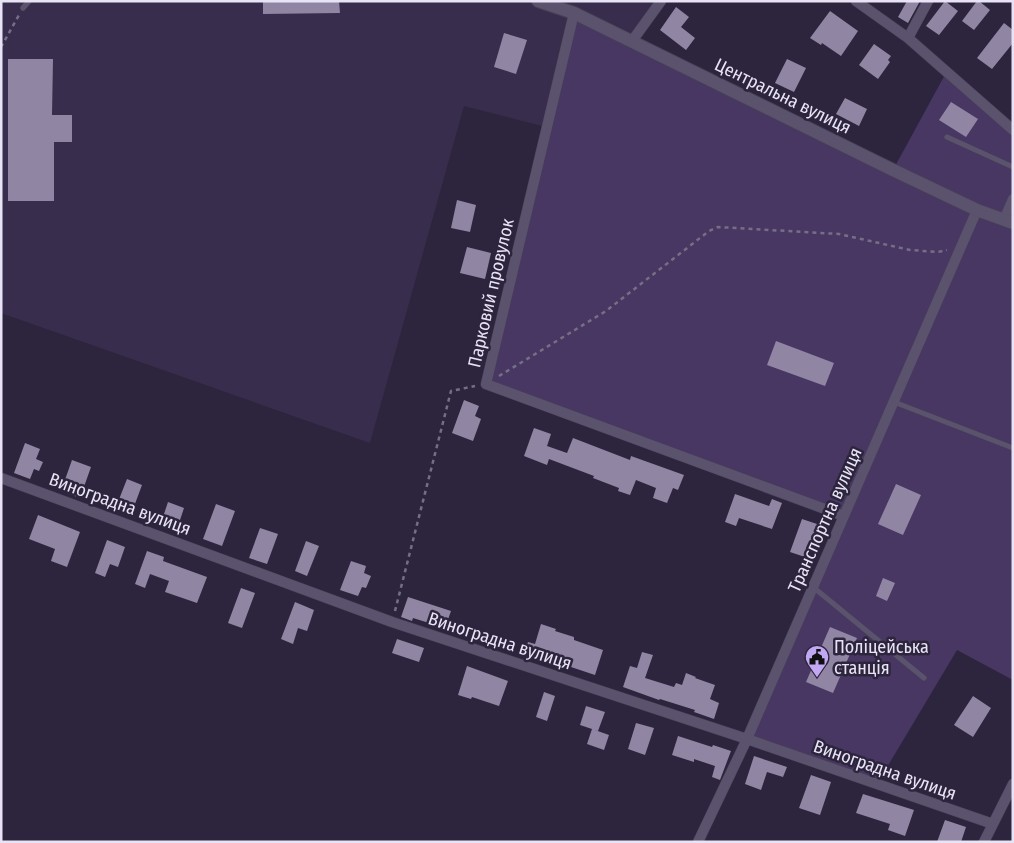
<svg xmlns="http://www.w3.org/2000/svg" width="1014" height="843" font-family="'Fira Sans Condensed',sans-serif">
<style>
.built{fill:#382d4c}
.green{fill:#473762}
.building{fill:#9086a4}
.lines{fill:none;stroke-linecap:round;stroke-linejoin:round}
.service-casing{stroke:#494156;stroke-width:6}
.minor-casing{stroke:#494156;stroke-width:11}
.tertiary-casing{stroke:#494156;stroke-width:14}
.path{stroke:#766f84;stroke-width:2.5;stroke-dasharray:4 4;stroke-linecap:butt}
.service{stroke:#5b526d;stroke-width:5}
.minor{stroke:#5b526d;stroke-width:10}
.tertiary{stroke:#5b526d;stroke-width:12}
.labels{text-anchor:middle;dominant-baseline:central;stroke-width:5;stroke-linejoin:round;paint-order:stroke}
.street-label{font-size:18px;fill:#e9e4f5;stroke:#2d253d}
.poi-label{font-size:18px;fill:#e9e4f5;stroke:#2d253d;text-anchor:start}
</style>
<rect width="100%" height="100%" fill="#2d253d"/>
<path class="built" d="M 1,1 L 661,1 L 546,127 L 464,106 L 370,443 L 1,313 Z"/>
<path class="green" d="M 574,13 L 893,170 L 947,71 L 1013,130 L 1013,199 L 1004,220 L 1013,223 L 1013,680 L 957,650 L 877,784 L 747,739 L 844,516 L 486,384 Z"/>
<path class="building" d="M 263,1 L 339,1 L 340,13 L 263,14 Z
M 907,1 L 920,1 L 908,23 L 898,17 Z
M 945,1 L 958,11 L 939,35 L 926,26 Z
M 977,1 L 979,1 L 990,10 L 974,30 L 962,21 Z
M 676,7 L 689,17 L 681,27 L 695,38 L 686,50 L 660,30 Z
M 830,11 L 858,31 L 841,56 L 822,43 L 821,45 L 810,38 Z
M 1004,23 L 1013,30 L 1013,43 L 992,69 L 977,58 Z
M 504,33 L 527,40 L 516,74 L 494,67 Z
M 874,44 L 891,56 L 888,60 L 890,62 L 878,79 L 859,65 Z
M 8,59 L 53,59 L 52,115 L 72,115 L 72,142 L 54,142 L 54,201 L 8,201 Z
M 787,59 L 806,68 L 794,92 L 775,83 Z
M 845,98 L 867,109 L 859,126 L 836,114 Z
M 951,102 L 978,119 L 966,137 L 939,120 Z
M 457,200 L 476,205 L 470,232 L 451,228 Z
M 467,247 L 491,253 L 485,279 L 460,273 Z
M 776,341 L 834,363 L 825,386 L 767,365 Z
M 464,400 L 479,406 L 475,416 L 481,419 L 473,441 L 452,433 Z
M 534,428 L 551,434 L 547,446 L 567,453 L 573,438 L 630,460 L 631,456 L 684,475 L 678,490 L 673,488 L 667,503 L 653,498 L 656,488 L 636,480 L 630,495 L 618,491 L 619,488 L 593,478 L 594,476 L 549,459 L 547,465 L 524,456 Z
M 25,443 L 40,449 L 36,459 L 43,462 L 39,471 L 34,469 L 30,479 L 14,473 Z
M 72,460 L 91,467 L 80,498 L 61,491 Z
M 127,479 L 142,485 L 132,512 L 116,507 Z
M 896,484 L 921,495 L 903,535 L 878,524 Z
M 735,494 L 769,506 L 772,499 L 782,503 L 772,529 L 739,518 L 736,526 L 725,522 Z
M 168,502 L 184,508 L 177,529 L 161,523 Z
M 216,504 L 235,511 L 222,546 L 203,539 Z
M 38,515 L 80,532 L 67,567 L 51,561 L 55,549 L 29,539 Z
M 802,519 L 820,525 L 808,558 L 790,552 Z
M 260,528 L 278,534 L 267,564 L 249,558 Z
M 107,540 L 125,547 L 118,567 L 110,564 L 105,577 L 95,573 Z
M 306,541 L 319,546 L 307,576 L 295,571 Z
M 147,551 L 164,557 L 163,561 L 207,577 L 197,603 L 165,592 L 169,581 L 150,574 L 145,588 L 135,584 Z
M 351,561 L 366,566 L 364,573 L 371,576 L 366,588 L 362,587 L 358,596 L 340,590 Z
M 883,578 L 895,583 L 887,601 L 876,596 Z
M 241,588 L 255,593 L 242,628 L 228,623 Z
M 408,597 L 451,611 L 445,628 L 413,618 L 412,621 L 401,617 Z
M 295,602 L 314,610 L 307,631 L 298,628 L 293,644 L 281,639 Z
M 541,624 L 556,629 L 555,631 L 574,637 L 574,640 L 603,650 L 595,675 L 568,666 L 567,668 L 524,653 L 528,642 L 535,644 Z
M 830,627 L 857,638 L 833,693 L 806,682 Z
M 397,639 L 424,648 L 419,662 L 392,653 Z
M 642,652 L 653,655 L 645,678 L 674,687 L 676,683 L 682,685 L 686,673 L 696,677 L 695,678 L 715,685 L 710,699 L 719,703 L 714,719 L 694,712 L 695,710 L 660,699 L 659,700 L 623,687 L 630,666 L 637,668 Z
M 467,666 L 508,681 L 499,706 L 472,697 L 471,699 L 458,695 Z
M 544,692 L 555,696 L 547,721 L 536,717 Z
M 973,696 L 991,708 L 973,737 L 954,725 Z
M 586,706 L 605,712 L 598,731 L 580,725 Z
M 636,723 L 654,728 L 645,755 L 628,749 Z
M 592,729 L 609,735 L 604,750 L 587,744 Z
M 678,736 L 712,747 L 713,745 L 731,751 L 720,780 L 712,777 L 715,766 L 694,759 L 694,762 L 672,755 Z
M 754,756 L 787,767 L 783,777 L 767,772 L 761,790 L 745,784 Z
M 811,775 L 831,782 L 820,815 L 799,808 Z
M 863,794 L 914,810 L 905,836 L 888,830 L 890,824 L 856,813 Z
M 945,820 L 966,827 L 961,842 L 937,842 Z"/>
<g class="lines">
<g class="service-casing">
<path id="service" d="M 23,8 L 29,1
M 947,137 L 1013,167
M 894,402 L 1013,448
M 813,587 L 924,678"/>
</g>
<g class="minor-casing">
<path id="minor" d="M 856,1 L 908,38 L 1013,130
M 574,13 L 486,384 L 844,516
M 908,38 L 928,1
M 632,41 L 661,1
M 1004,220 L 1013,199
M 1,478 L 392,622 L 747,739 L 993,824
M 698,842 L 747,739 L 977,210
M 984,842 L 1013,784"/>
</g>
<g class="tertiary-casing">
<path id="tertiary" d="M 538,1 L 574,13 L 893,170 L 977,210 L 1013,223"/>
</g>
<path class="path" d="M 1,47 L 19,15
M 499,376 L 606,311 L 709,231 L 718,227 L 839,234 L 910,250 L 938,252 L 947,250
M 395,611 L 451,391 L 475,386"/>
<use href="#service" class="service"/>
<use href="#minor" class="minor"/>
<use href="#tertiary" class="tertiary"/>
</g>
<defs>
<g id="civic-pin" transform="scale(1.25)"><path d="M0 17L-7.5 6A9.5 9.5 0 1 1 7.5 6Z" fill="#c2a8f3" stroke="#2d253d"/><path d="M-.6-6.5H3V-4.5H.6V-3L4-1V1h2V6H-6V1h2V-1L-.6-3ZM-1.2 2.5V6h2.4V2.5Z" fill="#111"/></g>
</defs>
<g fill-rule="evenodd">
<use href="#civic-pin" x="817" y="657"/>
</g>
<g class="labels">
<g class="street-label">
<text transform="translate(783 96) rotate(26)">Центральна вулиця</text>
<text transform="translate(491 293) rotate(-77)">Парковий провулок</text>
<text transform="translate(120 504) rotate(20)">Виноградна вулиця</text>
<text transform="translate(825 520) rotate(-66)">Транспортна вулиця</text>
<text transform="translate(500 641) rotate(18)">Виноградна вулиця</text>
<text transform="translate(885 770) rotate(19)">Виноградна вулиця</text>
</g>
<g class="poi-label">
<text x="834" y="647">Поліцейська<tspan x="834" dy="21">станція</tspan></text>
</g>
</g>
<rect width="1014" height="843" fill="none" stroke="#e9e4f5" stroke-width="5"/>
</svg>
